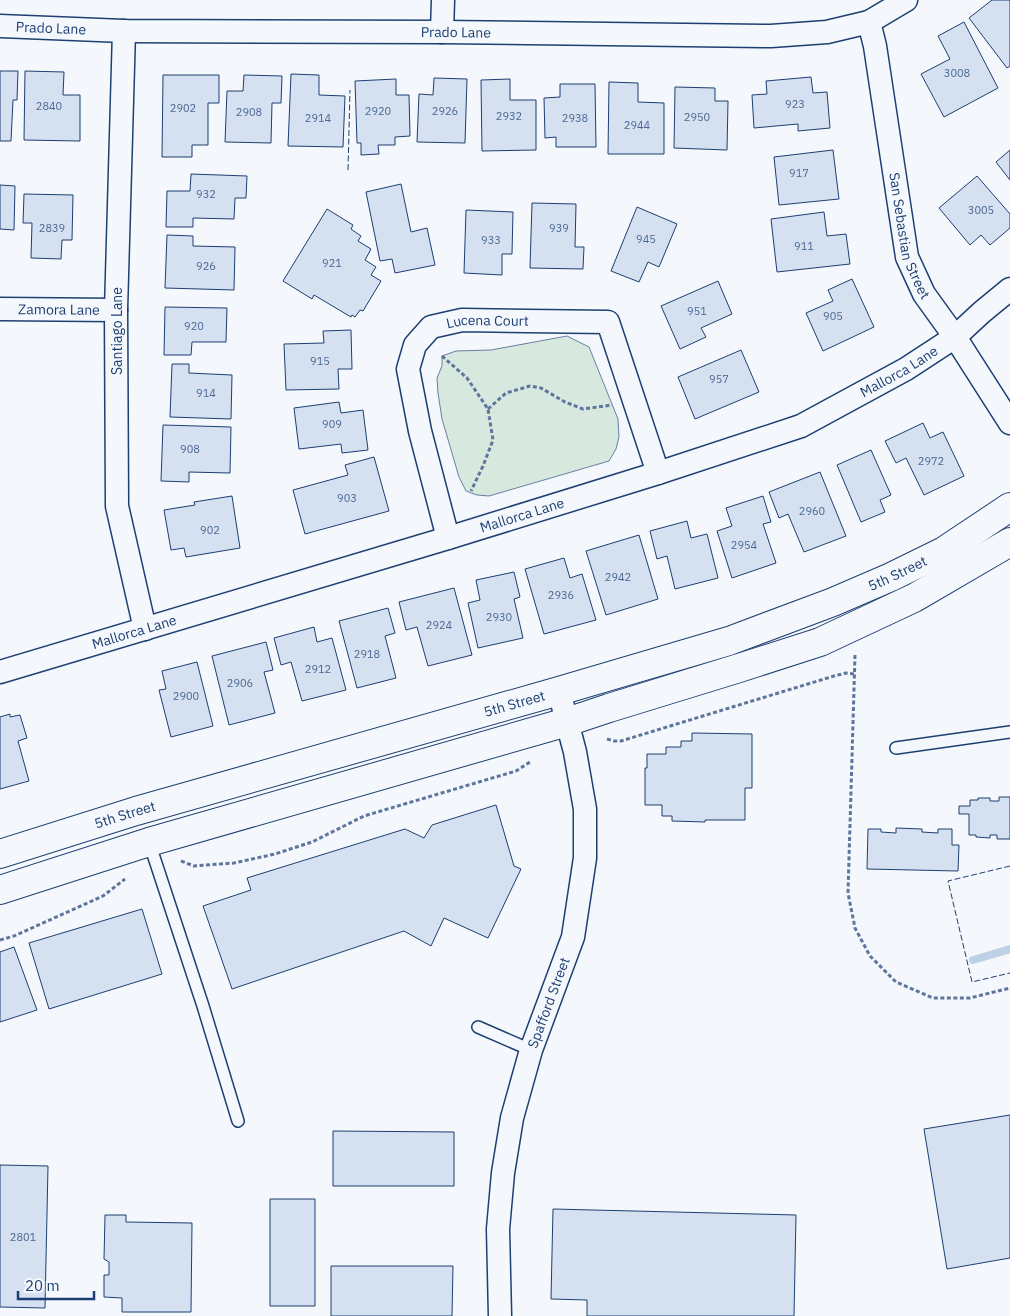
<svg xmlns="http://www.w3.org/2000/svg" width="1010" height="1316" font-family="'IBM Plex Sans',sans-serif">
<style>
.green{fill:#d7e8df;stroke:#687fa3}
.lines{fill:none;stroke-linecap:round;stroke-linejoin:round}
.stream{stroke:#bed0e5;stroke-width:8}
.building{fill:#d5e0f0;stroke:#1d3f73}
.service-casing{stroke:#1d3f73;stroke-width:14}
.minor-casing{stroke:#1d3f73;stroke-width:25}
.secondary-casing{stroke:#1d3f73;stroke-width:30}
.path{stroke:#5e769c;stroke-width:3;stroke-dasharray:4 2.5;stroke-linecap:butt}
.service{stroke:#f4f7fb;stroke-width:11}
.minor{stroke:#f4f7fb;stroke-width:22}
.secondary{stroke:#f4f7fb;stroke-width:28}
.fence{stroke:#1d3f73;stroke-width:1;stroke-dasharray:6 2.5;stroke-linecap:butt}
.labels{text-anchor:middle;dominant-baseline:central;stroke-width:4;stroke-linejoin:round;paint-order:stroke}
.number-label{font-size:11px;fill:#4b6792}
.street-label{font-size:14px;fill:#1d3f73;stroke:#f4f7fb}
</style>
<rect width="100%" height="100%" fill="#f4f7fb"/>
<path class="green" d="M 567,336 L 589,347 L 618,419 L 619,437 L 616,449 L 609,461 L 489,496 L 477,495 L 466,491 L 459,477 L 442,419 L 438,393 L 437,378 L 442,366 L 442,356 L 456,351 L 491,350 Z"/>
<g class="lines">
<path class="stream" d="M 973,960 L 1010,949"/>
</g>
<path class="building" d="M 992,0 L 1010,0 L 1010,66 L 1007,68 L 969,18 Z
M 964,22 L 998,88 L 944,117 L 921,74 L 950,59 L 938,36 Z
M 0,71 L 18,71 L 17,100 L 13,100 L 11,141 L 0,141 Z
M 25,71 L 64,72 L 63,95 L 80,95 L 80,141 L 24,140 Z
M 291,74 L 319,75 L 319,95 L 345,96 L 343,147 L 288,146 Z
M 163,75 L 219,75 L 219,103 L 208,103 L 208,145 L 192,145 L 192,157 L 162,157 Z
M 244,75 L 282,76 L 281,103 L 272,103 L 271,143 L 225,142 L 227,91 L 243,91 Z
M 811,77 L 813,93 L 827,92 L 830,128 L 798,131 L 798,124 L 754,128 L 752,95 L 767,94 L 766,81 Z
M 434,78 L 467,79 L 465,143 L 417,142 L 419,94 L 433,95 Z
M 396,79 L 396,95 L 409,95 L 410,136 L 395,137 L 395,145 L 378,145 L 379,154 L 361,155 L 361,143 L 357,143 L 355,81 Z
M 510,79 L 510,100 L 536,100 L 536,150 L 482,151 L 481,80 Z
M 609,82 L 638,83 L 638,102 L 664,103 L 664,154 L 608,154 Z
M 560,84 L 595,84 L 596,147 L 556,147 L 556,137 L 545,138 L 544,98 L 560,97 Z
M 675,87 L 715,88 L 715,101 L 728,101 L 727,150 L 674,148 Z
M 833,150 L 839,199 L 779,205 L 774,157 Z
M 1010,150 L 1010,180 L 996,162 Z
M 191,174 L 247,176 L 246,198 L 235,198 L 234,219 L 193,218 L 193,227 L 166,227 L 167,191 L 190,191 Z
M 977,176 L 1010,214 L 1010,228 L 990,245 L 981,235 L 970,245 L 939,208 Z
M 401,184 L 411,232 L 427,228 L 435,265 L 395,273 L 392,259 L 380,261 L 366,192 Z
M 0,185 L 15,186 L 14,230 L 0,229 Z
M 24,194 L 73,195 L 72,240 L 62,240 L 61,259 L 31,258 L 32,223 L 23,223 Z
M 532,203 L 576,204 L 575,247 L 584,247 L 583,269 L 530,268 Z
M 637,207 L 677,224 L 659,267 L 648,262 L 639,282 L 611,271 Z
M 327,209 L 353,225 L 351,229 L 361,236 L 358,241 L 371,249 L 365,260 L 376,267 L 371,275 L 381,281 L 363,311 L 360,310 L 355,317 L 352,315 L 351,317 L 314,295 L 312,299 L 283,281 Z
M 466,210 L 513,212 L 512,254 L 502,254 L 502,275 L 464,273 Z
M 824,212 L 827,236 L 846,234 L 850,264 L 777,272 L 771,219 Z
M 167,235 L 193,236 L 193,246 L 235,247 L 234,290 L 165,288 Z
M 852,279 L 874,327 L 823,351 L 806,313 L 833,301 L 828,290 Z
M 718,281 L 732,314 L 701,328 L 706,337 L 680,349 L 661,306 Z
M 165,307 L 227,308 L 226,342 L 192,342 L 191,355 L 164,355 Z
M 351,330 L 352,369 L 338,369 L 339,389 L 286,390 L 284,344 L 324,343 L 323,331 Z
M 741,350 L 759,392 L 695,419 L 678,377 Z
M 172,364 L 189,364 L 189,373 L 232,375 L 231,419 L 170,417 Z
M 339,402 L 341,413 L 363,410 L 368,450 L 342,453 L 341,444 L 299,449 L 294,408 Z
M 923,423 L 930,438 L 943,432 L 964,476 L 924,495 L 906,458 L 896,463 L 885,441 Z
M 163,425 L 231,427 L 230,473 L 189,472 L 189,482 L 161,481 Z
M 871,450 L 891,495 L 880,500 L 885,512 L 861,522 L 837,465 Z
M 374,457 L 389,511 L 305,534 L 293,490 L 348,475 L 345,465 Z
M 820,472 L 846,536 L 804,552 L 788,514 L 779,518 L 769,492 Z
M 232,496 L 240,548 L 186,557 L 184,548 L 171,550 L 164,510 L 195,505 L 194,502 Z
M 763,496 L 771,522 L 763,524 L 776,563 L 732,578 L 717,531 L 732,526 L 726,508 Z
M 687,521 L 691,538 L 707,534 L 718,578 L 675,589 L 667,556 L 657,559 L 650,531 Z
M 639,535 L 658,599 L 606,615 L 586,551 Z
M 564,558 L 570,578 L 582,574 L 596,620 L 544,634 L 525,569 Z
M 514,572 L 520,597 L 514,599 L 523,638 L 478,648 L 468,603 L 480,600 L 476,580 Z
M 454,588 L 472,655 L 428,666 L 417,627 L 406,630 L 399,602 Z
M 388,608 L 395,633 L 385,636 L 396,678 L 357,688 L 339,621 Z
M 314,627 L 317,642 L 332,638 L 346,690 L 302,701 L 291,662 L 281,665 L 274,638 Z
M 266,642 L 273,670 L 264,672 L 275,713 L 229,725 L 212,656 Z
M 197,662 L 213,726 L 171,737 L 159,690 L 166,689 L 162,671 Z
M 10,714 L 10,717 L 20,715 L 27,738 L 18,741 L 29,781 L 0,789 L 0,717 Z
M 692,733 L 752,734 L 752,788 L 745,788 L 745,820 L 705,820 L 705,822 L 672,821 L 672,816 L 662,816 L 662,805 L 645,805 L 645,768 L 647,768 L 647,754 L 666,754 L 666,747 L 681,747 L 681,741 L 692,741 Z
M 999,797 L 1010,797 L 1010,839 L 997,839 L 997,835 L 990,835 L 990,838 L 976,837 L 976,835 L 969,835 L 969,814 L 959,814 L 959,806 L 970,806 L 970,800 L 978,800 L 978,798 L 990,798 L 990,801 L 999,801 Z
M 496,805 L 514,866 L 521,869 L 488,938 L 444,918 L 431,946 L 404,931 L 232,989 L 203,906 L 251,890 L 247,878 L 405,829 L 424,838 L 432,825 Z
M 896,828 L 922,829 L 922,832 L 938,833 L 938,829 L 952,829 L 952,845 L 959,845 L 958,871 L 867,869 L 868,829 L 881,829 L 881,832 L 896,833 Z
M 142,909 L 162,974 L 49,1009 L 29,943 Z
M 14,947 L 37,1010 L 0,1022 L 0,952 Z
M 1010,1115 L 1010,1258 L 947,1269 L 924,1129 Z
M 333,1131 L 454,1132 L 454,1186 L 333,1186 Z
M 0,1165 L 48,1166 L 45,1308 L 0,1307 Z
M 270,1199 L 315,1199 L 315,1306 L 270,1306 Z
M 553,1209 L 796,1215 L 794,1316 L 587,1316 L 587,1300 L 551,1299 Z
M 105,1215 L 126,1215 L 126,1222 L 192,1223 L 191,1312 L 122,1312 L 122,1298 L 104,1297 L 104,1275 L 109,1275 L 109,1262 L 104,1259 Z
M 331,1266 L 453,1266 L 452,1316 L 331,1316 Z"/>
<g class="lines">
<g class="service-casing">
<path id="service" d="M 896,748 L 1010,732
M 149,842 L 203,1006 L 238,1121
M 478,1027 L 531,1050"/>
</g>
<g class="minor-casing">
<g id="minor">
<path id="s1" d="M 869,22 L 875,46 L 907,257 L 924,294 L 955,337 L 1010,423"/>
<path id="s2" d="M 0,26 L 124,31 L 442,32 L 771,36 L 827,32 L 869,22 L 906,0"/>
<path d="M 124,31 L 116,310 L 117,506 L 145,629"/>
<path d="M 442,32 L 443,0"/>
<path id="s3" d="M 0,309 L 116,310"/>
<path id="s4" d="M 448,538 L 420,431 L 408,369 L 415,345 L 431,327 L 462,320 L 608,322 L 658,473"/>
<path id="s5" d="M 0,672 L 448,538 L 658,473 L 801,426 L 906,369 L 955,337 L 982,312 L 1010,289"/>
<path id="s6" d="M 500,1316 L 498,1229 L 503,1173 L 512,1118 L 531,1050 L 573,937 L 585,858 L 585,809 L 575,752 L 559,691"/>
</g>
</g>
<g class="secondary-casing">
<g id="secondary">
<path id="s7" d="M 0,854 L 136,811 L 559,691 L 729,641 L 833,602 L 891,577 L 944,551 L 1010,507"/>
<path d="M 0,890 L 149,842 L 567,722 L 609,708 L 736,669 L 820,642 L 914,598 L 1010,542"/>
</g>
</g>
<path class="path" d="M 442,356 L 467,378 L 488,409 L 493,440 L 483,466 L 471,491
M 488,409 L 506,393 L 530,386 L 541,388 L 565,402 L 583,409 L 612,405
M 855,655 L 848,893 L 855,928 L 870,956 L 896,982 L 933,998 L 970,998 L 1010,988
M 607,739 L 614,741 L 621,741 L 834,676 L 846,673 L 854,674
M 181,861 L 194,866 L 234,863 L 275,854 L 312,842 L 364,816 L 516,771 L 530,762
M 0,940 L 14,936 L 103,896 L 125,879"/>
<use href="#service" class="service"/>
<use href="#minor" class="minor"/>
<use href="#secondary" class="secondary"/>
<path class="fence" d="M 348,170 L 350,90
M 1010,866 L 948,881 L 972,982 L 1010,973"/>
</g>
<g class="labels">
<g class="number-label">
<text x="957" y="73">3008</text>
<text x="795" y="104">923</text>
<text x="49" y="106">2840</text>
<text x="183" y="108">2902</text>
<text x="378" y="111">2920</text>
<text x="445" y="111">2926</text>
<text x="249" y="112">2908</text>
<text x="509" y="116">2932</text>
<text x="697" y="117">2950</text>
<text x="318" y="118">2914</text>
<text x="575" y="118">2938</text>
<text x="637" y="125">2944</text>
<text x="799" y="173">917</text>
<text x="206" y="194">932</text>
<text x="981" y="210">3005</text>
<text x="52" y="228">2839</text>
<text x="559" y="228">939</text>
<text x="646" y="239">945</text>
<text x="491" y="240">933</text>
<text x="804" y="246">911</text>
<text x="332" y="263">921</text>
<text x="206" y="266">926</text>
<text x="697" y="311">951</text>
<text x="833" y="316">905</text>
<text x="194" y="326">920</text>
<text x="320" y="361">915</text>
<text x="719" y="379">957</text>
<text x="206" y="393">914</text>
<text x="332" y="424">909</text>
<text x="190" y="449">908</text>
<text x="931" y="461">2972</text>
<text x="347" y="498">903</text>
<text x="812" y="511">2960</text>
<text x="210" y="530">902</text>
<text x="744" y="545">2954</text>
<text x="618" y="577">2942</text>
<text x="561" y="595">2936</text>
<text x="499" y="617">2930</text>
<text x="439" y="625">2924</text>
<text x="367" y="654">2918</text>
<text x="318" y="669">2912</text>
<text x="240" y="683">2906</text>
<text x="186" y="696">2900</text>
<text x="23" y="1237">2801</text>
</g>
<g class="street-label">
<text stroke="none"><textPath href="#s2" startOffset="51">Prado Lane</textPath></text>
<text stroke="none"><textPath href="#s2" startOffset="456">Prado Lane</textPath></text>
<text stroke="none"><textPath href="#s1" startOffset="218">San Sebastian Street</textPath></text>
<text stroke="none"><textPath href="#s3" startOffset="59">Zamora Lane</textPath></text>
<text stroke="none"><textPath href="#s4" startOffset="280">Lucena Court</textPath></text>
<text transform="translate(117 331) rotate(-90)">Santiago Lane</text>
<text stroke="none"><textPath href="#s5" startOffset="950">Mallorca Lane</textPath></text>
<text stroke="none"><textPath href="#s5" startOffset="545">Mallorca Lane</textPath></text>
<text stroke="none"><textPath href="#s7" startOffset="941">5th Street</textPath></text>
<text stroke="none"><textPath href="#s5" startOffset="140">Mallorca Lane</textPath></text>
<text stroke="none"><textPath href="#s7" startOffset="536">5th Street</textPath></text>
<text stroke="none"><textPath href="#s7" startOffset="131">5th Street</textPath></text>
<text stroke="none"><textPath href="#s6" startOffset="320">Spafford Street</textPath></text>
</g>
</g>
<path d="M18 1291v8h76v-8" fill="none" stroke="#1d3f73" stroke-width="2.5"/>
<text x="25" y="1291" font-size="15" fill="#1d3f73" stroke="#f4f7fb" stroke-width="4" paint-order="stroke">20 m</text>
</svg>
